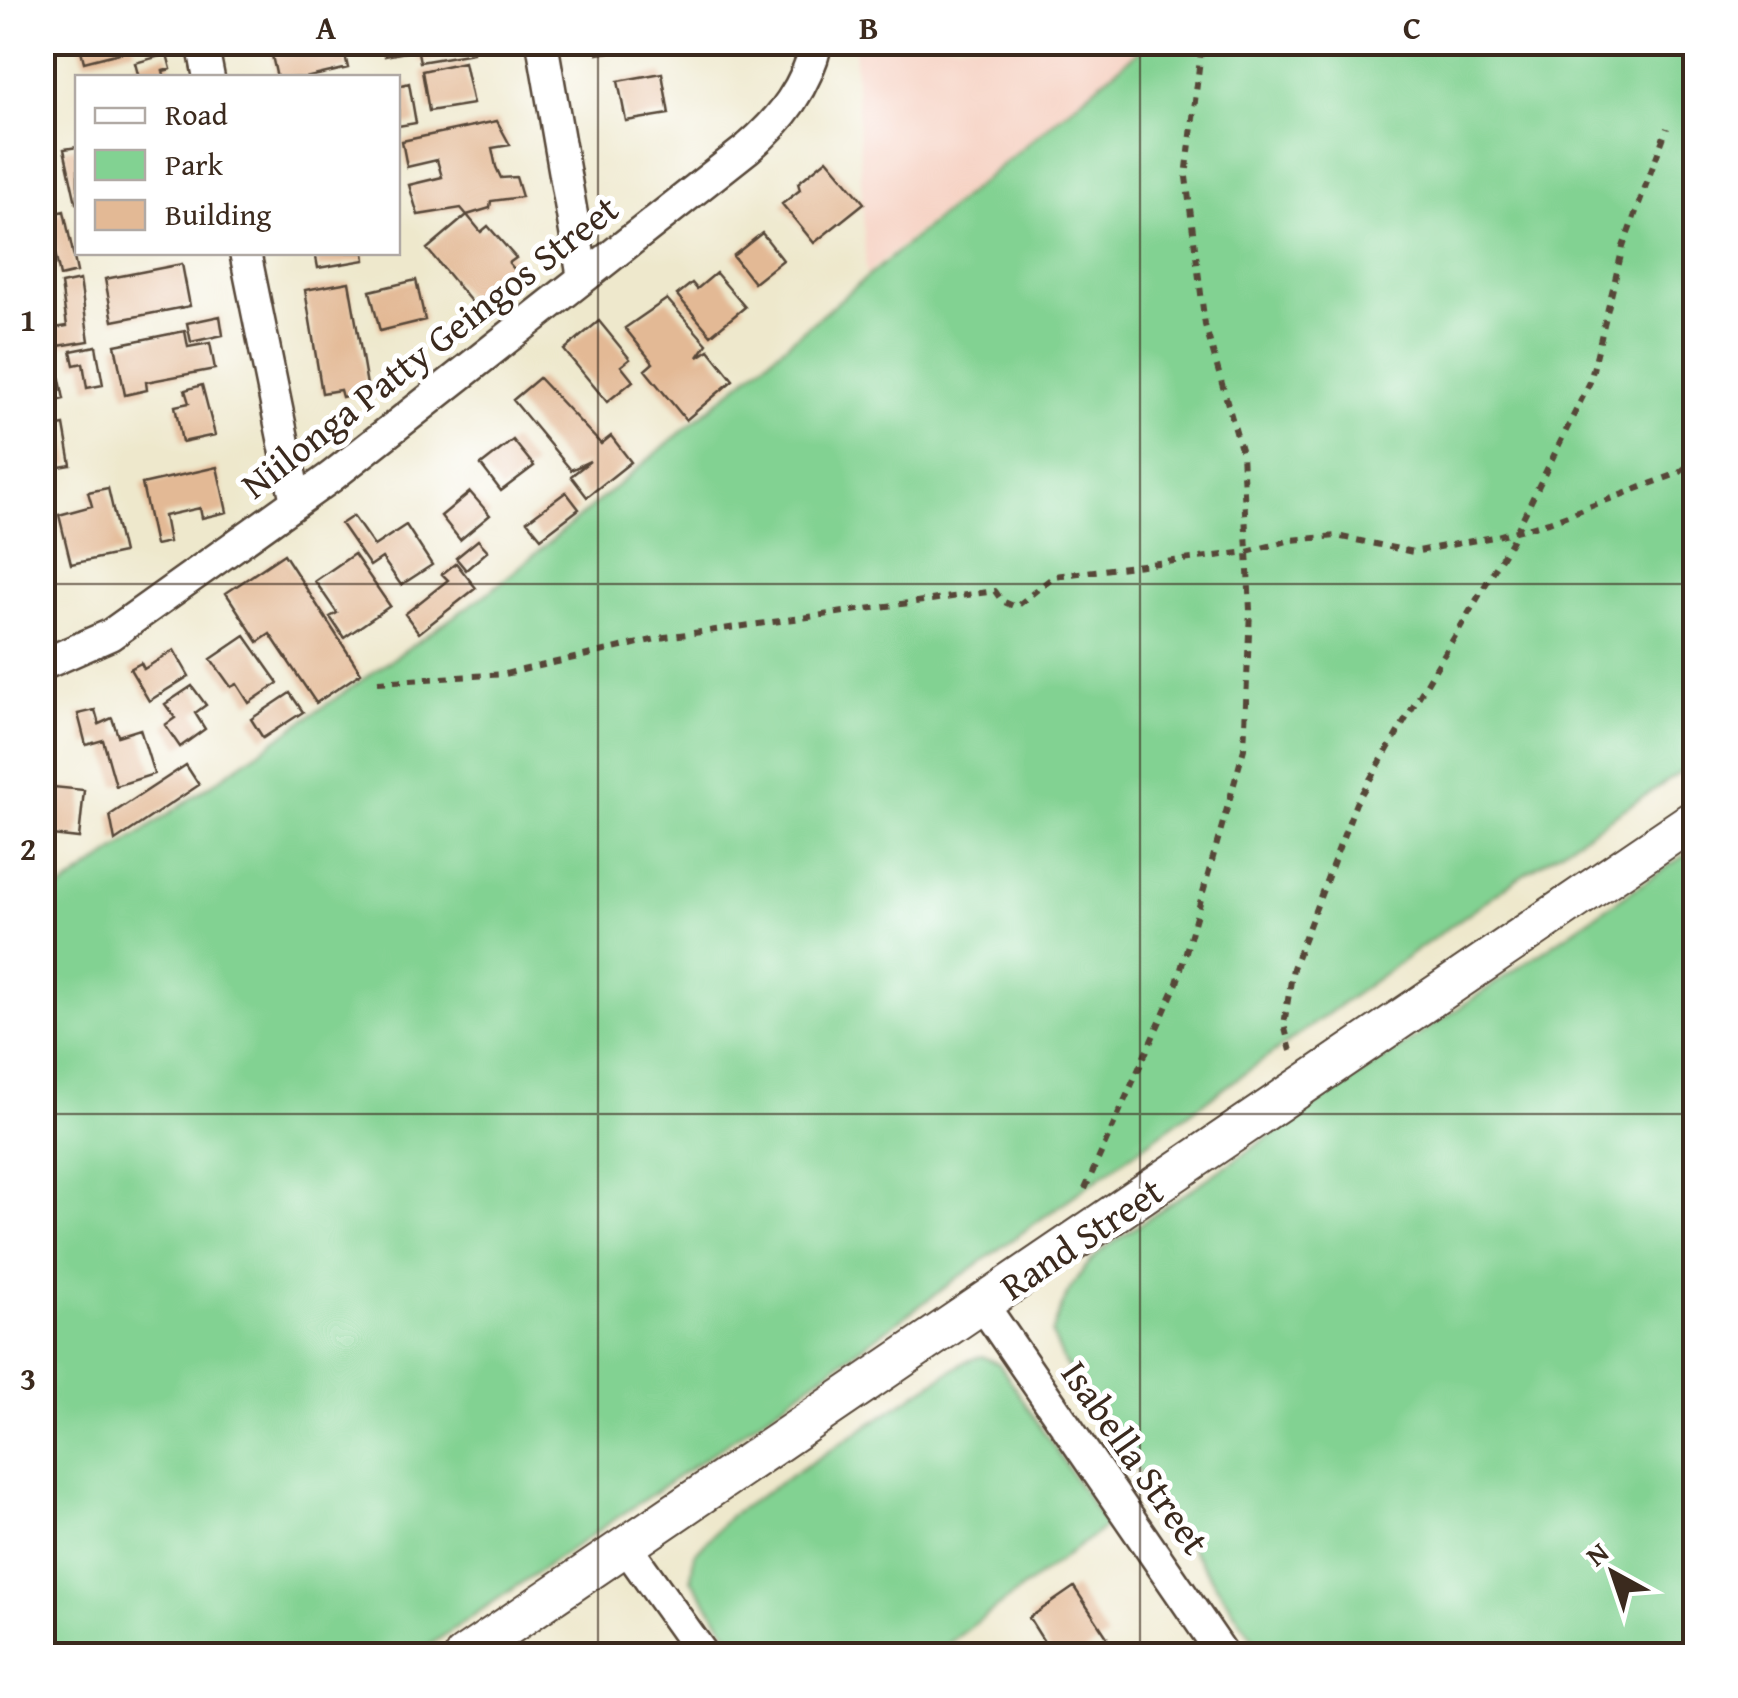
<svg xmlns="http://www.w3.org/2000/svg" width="1738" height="1698" font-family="'Gentium Book Plus',serif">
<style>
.built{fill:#f6d2c3}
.green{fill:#82d292;stroke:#5e7e58;stroke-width:2.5}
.building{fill:#e3b995}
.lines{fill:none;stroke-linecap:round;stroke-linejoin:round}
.minor-casing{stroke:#564638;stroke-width:35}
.tertiary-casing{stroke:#564638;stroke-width:42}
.path{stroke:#564638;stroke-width:6;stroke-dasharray:8 8;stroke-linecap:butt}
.minor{stroke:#fff;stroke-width:30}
.tertiary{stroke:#fff;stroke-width:38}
.grid{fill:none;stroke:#3b2a1e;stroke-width:2.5;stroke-opacity:0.55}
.labels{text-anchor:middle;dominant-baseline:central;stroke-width:10;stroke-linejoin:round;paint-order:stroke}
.street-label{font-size:38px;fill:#3b2a1e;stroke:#fff}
.neatline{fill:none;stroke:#3b2a1e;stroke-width:4}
.grid-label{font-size:32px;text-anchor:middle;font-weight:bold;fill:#3b2a1e}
</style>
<rect width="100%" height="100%" fill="#fff"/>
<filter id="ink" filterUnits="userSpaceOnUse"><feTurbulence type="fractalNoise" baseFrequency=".01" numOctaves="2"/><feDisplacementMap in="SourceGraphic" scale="20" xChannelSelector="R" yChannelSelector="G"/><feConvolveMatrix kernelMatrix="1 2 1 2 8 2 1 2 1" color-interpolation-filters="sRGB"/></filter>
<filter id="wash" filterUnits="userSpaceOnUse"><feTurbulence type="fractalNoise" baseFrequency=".0048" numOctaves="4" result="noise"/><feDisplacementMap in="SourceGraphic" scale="40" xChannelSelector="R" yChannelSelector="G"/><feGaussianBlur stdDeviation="2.25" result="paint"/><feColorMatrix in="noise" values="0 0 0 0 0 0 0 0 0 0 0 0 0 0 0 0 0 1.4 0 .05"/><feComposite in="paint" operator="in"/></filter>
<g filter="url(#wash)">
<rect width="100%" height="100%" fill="#eee8cc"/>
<path class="built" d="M 854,43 L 1148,43 L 866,274 Z"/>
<path class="green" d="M 1693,43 L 1695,763 L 1515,880 L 736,1437 L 415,1655 L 43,1655 L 43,901 L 492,590 L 1148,43 Z
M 1695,848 L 1695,1655 L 1264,1655 L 1065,1364 L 1052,1334 C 1063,1299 1075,1275 1102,1250 Z
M 982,1356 L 999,1364 L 1106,1526 L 933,1655 L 743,1655 L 691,1579 L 694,1555 L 731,1515 L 965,1362 Z"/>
<g id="blocks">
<path class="building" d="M 79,42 L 133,42 L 135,49 L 84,62 Z
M 269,42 L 317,42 L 319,51 L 343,46 L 348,68 L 305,78 L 277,78 Z
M 383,42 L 405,42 L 406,52 L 385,56 Z
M 416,42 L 471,42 L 473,53 L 420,62 Z
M 596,42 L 654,42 L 654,44 L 598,54 Z
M 727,42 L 756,42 L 756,45 L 727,48 Z
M 167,54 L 171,69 L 163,71 L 165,78 L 139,78 L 135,63 Z
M 464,62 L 473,104 L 429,111 L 422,71 Z
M 662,73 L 669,114 L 626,121 L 618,81 Z
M 409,83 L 416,123 L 398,126 L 398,86 Z
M 497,121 L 510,145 L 492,148 L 496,167 L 501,178 L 516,177 L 522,197 L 491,201 L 490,208 L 467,215 L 481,232 L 488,226 L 516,258 L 509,263 L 522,278 L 500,296 L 494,289 L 474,305 L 427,249 L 467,215 L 461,208 L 418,215 L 409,185 L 442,177 L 437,160 L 407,167 L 402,141 Z
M 78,147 L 78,202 L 76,203 L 64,149 Z
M 827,159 L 864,203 L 814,243 L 782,204 L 800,190 L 798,183 Z
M 64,211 L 77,272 L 60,276 L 51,234 L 42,236 L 42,216 Z
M 762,233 L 783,260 L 754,283 L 733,256 Z
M 315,252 L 364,252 L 365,260 L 318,268 Z
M 182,264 L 190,306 L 113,321 L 105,279 Z
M 716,273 L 745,307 L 711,335 L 677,295 L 692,283 L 697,289 Z
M 80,280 L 89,341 L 58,346 L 55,328 L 67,326 L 61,284 Z
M 416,280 L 425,320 L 380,331 L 370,291 Z
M 349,282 L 368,391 L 342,397 L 340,390 L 322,393 L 305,290 Z
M 667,299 L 707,344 L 698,357 L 709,350 L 733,380 L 686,420 L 645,370 L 653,363 L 625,328 Z
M 42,309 L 49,332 L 42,334 Z
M 220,316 L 223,335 L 191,342 L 187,323 Z
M 599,321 L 630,359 L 621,366 L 633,381 L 607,402 L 564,350 Z
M 185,331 L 188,347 L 210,343 L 215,369 L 146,382 L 147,390 L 125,395 L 115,345 Z
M 96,346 L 103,385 L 87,388 L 83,363 L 74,365 L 71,351 Z
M 56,360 L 64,399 L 42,404 L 42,362 Z
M 539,378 L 601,444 L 611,436 L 631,462 L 587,497 L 571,476 L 590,461 L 571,470 L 513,400 Z
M 202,385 L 215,435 L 182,442 L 175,406 L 189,403 L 185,390 Z
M 64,425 L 71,465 L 42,470 L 42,429 Z
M 513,440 L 534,466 L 501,491 L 481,465 Z
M 217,467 L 227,512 L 202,518 L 200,508 L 164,516 L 169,542 L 155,545 L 142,484 Z
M 108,488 L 123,553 L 71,564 L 59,515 L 92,506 L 88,492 Z
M 470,492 L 490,515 L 460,540 L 441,516 Z
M 566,492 L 579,509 L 541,538 L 527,521 Z
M 353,516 L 374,546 L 406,525 L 432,565 L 401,585 L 382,558 L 370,566 L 341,524 Z
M 478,540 L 488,551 L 466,570 L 456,558 Z
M 284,554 L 361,673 L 316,703 L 270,634 L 258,642 L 226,593 Z
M 354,554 L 390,606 L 344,638 L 330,617 L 337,613 L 315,581 Z
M 456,563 L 476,588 L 419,633 L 405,614 L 448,580 L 442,574 Z
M 245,636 L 278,683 L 249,703 L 237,684 L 231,687 L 211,659 Z
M 174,650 L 189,676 L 149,701 L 130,669 L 141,663 L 144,669 Z
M 192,686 L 206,705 L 195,713 L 205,729 L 180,747 L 165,725 L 175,718 L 165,704 Z
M 290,693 L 303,712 L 263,738 L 251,719 Z
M 95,710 L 99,724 L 112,718 L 118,736 L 140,729 L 154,774 L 116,786 L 103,740 L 86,745 L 78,714 Z
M 186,765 L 199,785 L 115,841 L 110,815 Z
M 43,786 L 84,790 L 79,838 L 42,834 Z
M 1074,1587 L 1107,1637 L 1079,1656 L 1053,1656 L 1029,1618 Z"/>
</g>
</g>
<g filter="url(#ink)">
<use href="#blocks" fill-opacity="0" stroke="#564638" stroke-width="2.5"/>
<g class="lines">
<g class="minor-casing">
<path id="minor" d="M 202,42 L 209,78
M 542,42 L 583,278
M 245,252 L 296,502
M 42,665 L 110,635 L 331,477 L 748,148 C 782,119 806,87 817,42
M 983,1305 L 1224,1656
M 627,1548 L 704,1656"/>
</g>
<g class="tertiary-casing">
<path id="tertiary" d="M 464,1656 L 1696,818"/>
</g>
<path class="path" d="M 378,682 L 505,674 L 665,637 L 995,591 L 1002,601 L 1016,607 L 1054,576 L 1247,552 L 1291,540 L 1337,536 L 1413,552 L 1493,537 L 1549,522 L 1679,473 L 1696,459
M 1291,1051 L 1284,1025 L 1293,968 L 1356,803 L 1512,540 L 1590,382 L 1623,247 L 1667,128
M 1085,1189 L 1177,983 L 1244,749 L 1250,610 L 1242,453 L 1205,325 L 1186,177 L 1202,42"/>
<use href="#minor" class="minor"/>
<use href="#tertiary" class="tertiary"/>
</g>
</g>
<path class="grid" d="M 598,42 L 598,1656M 1140,42 L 1140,1656M 42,584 L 1696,584M 42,1114 L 1696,1114"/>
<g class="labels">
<g class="street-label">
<text transform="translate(429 346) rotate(-38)">Niilonga Patty Geingos Street</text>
<text transform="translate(1081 1238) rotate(-34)">Rand Street</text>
<text transform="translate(1136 1457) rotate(55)">Isabella Street</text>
</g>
</g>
<rect width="1738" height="1698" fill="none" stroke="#fff" stroke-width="110"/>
<rect x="75" y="75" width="325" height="180" fill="#ffffff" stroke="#b1aaa5" stroke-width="2.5"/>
<rect x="95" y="108" width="50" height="15" fill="#ffffff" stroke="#b1aaa5" stroke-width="2.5"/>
<text x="165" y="125" font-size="30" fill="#3b2a1e">Road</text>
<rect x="95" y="150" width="50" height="30" fill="#82d292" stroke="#b1aaa5" stroke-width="2.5"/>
<text x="165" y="175" font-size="30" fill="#3b2a1e">Park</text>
<rect x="95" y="200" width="50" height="30" fill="#e3b995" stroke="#b1aaa5" stroke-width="2.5"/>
<text x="165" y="225" font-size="30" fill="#3b2a1e">Building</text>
<g transform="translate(1613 1573) rotate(320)" stroke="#ffffff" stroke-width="8" paint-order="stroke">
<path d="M0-8L18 38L0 25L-18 38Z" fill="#3b2a1e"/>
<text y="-15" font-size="28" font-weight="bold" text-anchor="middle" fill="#3b2a1e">N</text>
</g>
<rect x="55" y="55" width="1628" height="1588" class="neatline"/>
<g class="grid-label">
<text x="326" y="39">A</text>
<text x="869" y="39">B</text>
<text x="1412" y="39">C</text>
<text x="28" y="331">1</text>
<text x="28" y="860">2</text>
<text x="28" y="1390">3</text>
</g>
</svg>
